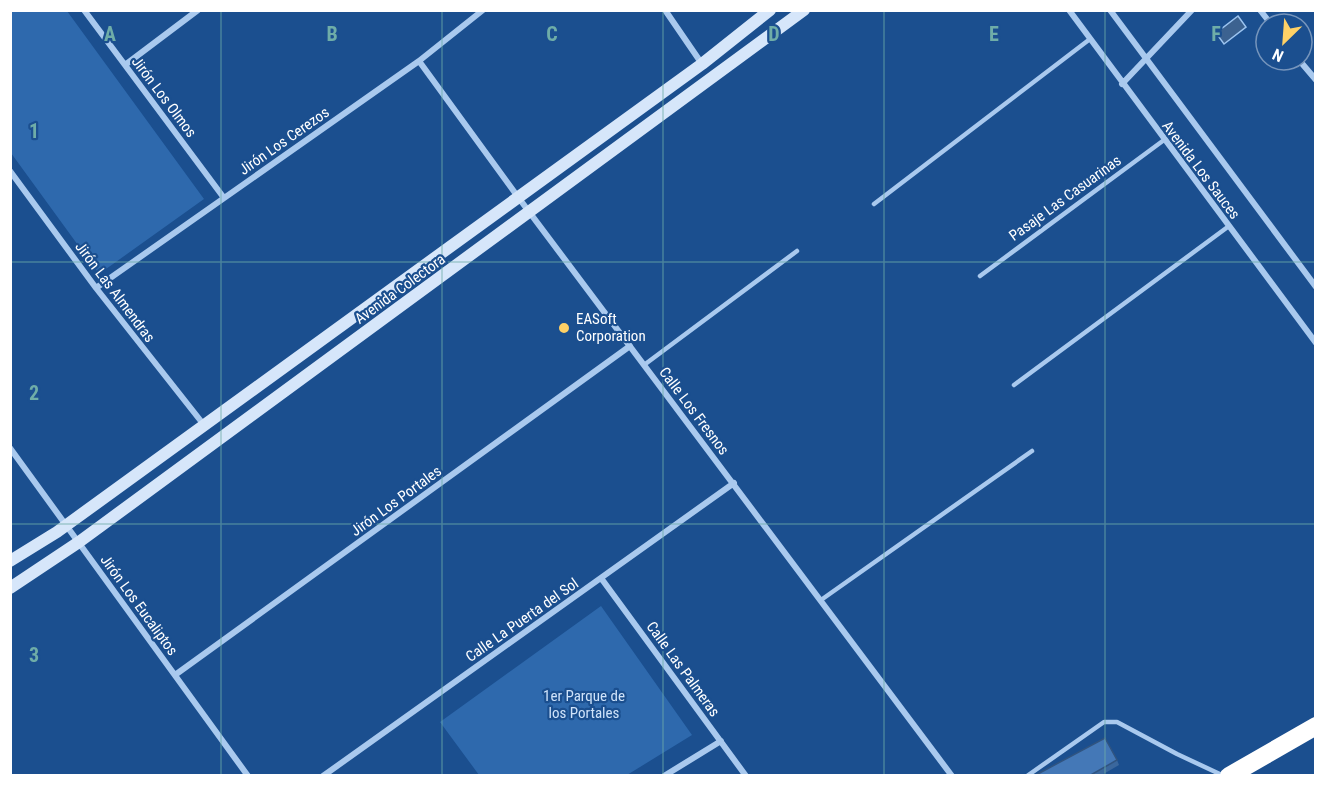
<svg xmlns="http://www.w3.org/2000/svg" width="1326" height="786" font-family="'Roboto Condensed',sans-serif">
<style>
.green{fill:#2e69ad}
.water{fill:#3c6290;stroke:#9cc4f0;stroke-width:1.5}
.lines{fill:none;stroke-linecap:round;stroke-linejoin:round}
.lane{stroke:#a9c9ee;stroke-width:4.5}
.street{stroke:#a9c9ee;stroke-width:6}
.secondary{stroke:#d6e6fa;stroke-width:12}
.highway{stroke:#fff;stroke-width:18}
.wall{fill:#3a679d}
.building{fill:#4478b7;stroke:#305480;stroke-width:1.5}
.grid{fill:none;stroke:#6fada8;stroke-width:1.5;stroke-opacity:0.55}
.poi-dot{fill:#ffd166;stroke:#1b4f8f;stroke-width:2}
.labels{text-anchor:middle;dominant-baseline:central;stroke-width:4.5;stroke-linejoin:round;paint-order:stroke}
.street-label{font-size:15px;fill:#fff;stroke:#1b4f8f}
.poi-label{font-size:15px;fill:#fff;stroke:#1b4f8f;text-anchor:start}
.park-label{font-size:15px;fill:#cfe3fa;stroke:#1b4f8f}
.grid-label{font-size:20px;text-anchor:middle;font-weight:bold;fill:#6fada8;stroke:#1b4f8f;stroke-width:4.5;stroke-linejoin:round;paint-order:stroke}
</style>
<rect width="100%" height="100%" fill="#1b4f8f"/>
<path class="green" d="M 10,11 L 67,11 L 204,199 L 99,274 L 11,153 Z
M 601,606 L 692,735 L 627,775 L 479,775 L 440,722 Z"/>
<path class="water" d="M 1238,16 L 1246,27 L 1224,44 L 1216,33 Z"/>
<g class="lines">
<path class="lane" d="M 874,204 L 1090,39
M 980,276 L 1164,140
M 644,365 L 797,251
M 1014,385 L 1229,226
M 821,600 L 1032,451
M 1027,776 L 1104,722 L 1117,722 L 1177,754 L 1224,776"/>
<path class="street" d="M 84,10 L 224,198
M 665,10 L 702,64
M 1069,10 L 1316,343
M 1110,10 L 1316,287
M 1260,10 L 1271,24
M 1299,60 L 1316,80
M 419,61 L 518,197 L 952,776
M 125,65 L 198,10
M 1122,84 L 1192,10
M 10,171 L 96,288 L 204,425
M 96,288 L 419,61 L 483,10
M 10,448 L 248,776
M 601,578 L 746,776
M 175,675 L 630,346
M 323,776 L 734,483
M 664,776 L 721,741"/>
<path class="secondary" d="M 10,561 L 57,532 L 702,64 L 770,10
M 10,588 L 79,542 L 804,10"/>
<path class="highway" d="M 1229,776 L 1316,726"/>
</g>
<path class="wall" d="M 1117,760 L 1119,765 L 1100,776 L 1034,776 Z"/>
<path class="building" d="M 1105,738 L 1117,760 L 1089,776 L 1034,776 Z"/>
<path class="grid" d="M 221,10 L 221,776M 442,10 L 442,776M 663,10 L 663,776M 884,10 L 884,776M 1105,10 L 1105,776M 10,262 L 1316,262M 10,524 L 1316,524"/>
<circle class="poi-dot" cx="564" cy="328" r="6"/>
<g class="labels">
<g class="street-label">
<text transform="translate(164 97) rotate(53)">Jirón Los Olmos</text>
<text transform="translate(284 141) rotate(-35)">Jirón Los Cerezos</text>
<text transform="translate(1201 170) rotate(53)">Avenida Los Sauces</text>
<text transform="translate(1065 198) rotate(-36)">Pasaje Las Casuarinas</text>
<text transform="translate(400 289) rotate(-36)">Avenida Colectora</text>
<text transform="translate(115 292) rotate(53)">Jirón Las Almendras</text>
<text transform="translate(694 411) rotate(53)">Calle Los Fresnos</text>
<text transform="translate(396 501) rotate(-36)">Jirón Los Portales</text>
<text transform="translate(139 605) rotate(54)">Jirón Los Eucaliptos</text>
<text transform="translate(522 620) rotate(-35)">Calle La Puerta del Sol</text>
<text transform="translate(683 669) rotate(54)">Calle Las Palmeras</text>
</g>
<g class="poi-label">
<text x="576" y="319">EASoft<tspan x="576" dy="17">Corporation</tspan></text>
</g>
<g class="park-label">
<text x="584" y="696">1er Parque de<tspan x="584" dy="17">los Portales</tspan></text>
</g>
</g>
<g class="grid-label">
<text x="110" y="41">A</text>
<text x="332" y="41">B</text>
<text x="552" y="41">C</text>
<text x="774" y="41">D</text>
<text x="994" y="41">E</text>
<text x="1216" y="41">F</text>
<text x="34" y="138">1</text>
<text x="34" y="400">2</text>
<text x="34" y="662">3</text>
</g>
<rect width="1326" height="786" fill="none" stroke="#ffffff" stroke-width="24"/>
<g transform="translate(1284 42) rotate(205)"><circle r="28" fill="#1b4f8f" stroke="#7695bc" stroke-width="1.5"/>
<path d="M0-4.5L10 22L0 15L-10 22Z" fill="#ffd166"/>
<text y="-9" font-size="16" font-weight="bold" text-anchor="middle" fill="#ffffff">N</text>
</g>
</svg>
